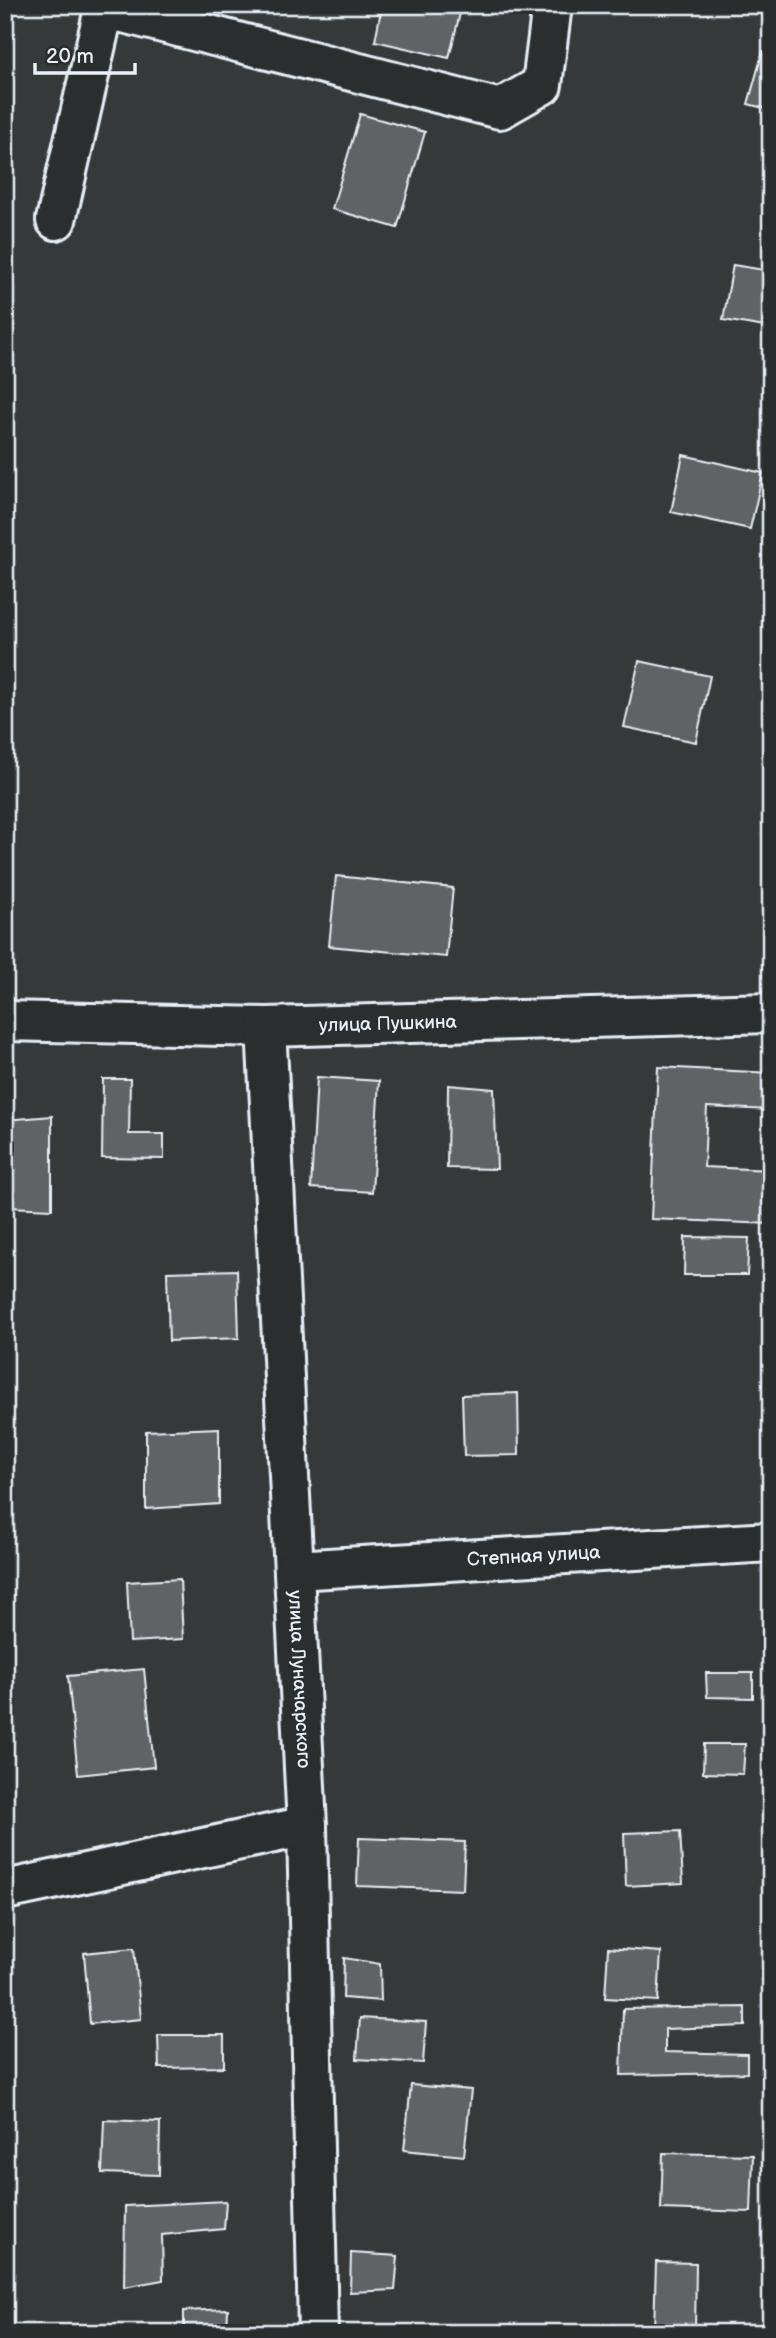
<svg xmlns="http://www.w3.org/2000/svg" width="776" height="2338" font-family="'Balsamiq Sans',sans-serif">
<style>
.building{fill:#5f6365;stroke:#e8f1f8;stroke-width:2}
.lines{fill:none;stroke-linecap:round;stroke-linejoin:round}
.street-casing{stroke:#e8f1f8;stroke-width:44}
.street{stroke:#2a2d2e;stroke-width:38}
.labels{text-anchor:middle;dominant-baseline:central;stroke-width:5;stroke-linejoin:round;paint-order:stroke}
.street-label{font-size:19px;fill:#e8f1f8;stroke:#2a2d2e}
</style>
<rect width="100%" height="100%" fill="#35393a"/>
<filter id="ink" filterUnits="userSpaceOnUse"><feTurbulence type="fractalNoise" baseFrequency=".0143" numOctaves="2"/><feDisplacementMap in="SourceGraphic" scale="14" xChannelSelector="R" yChannelSelector="G"/><feConvolveMatrix kernelMatrix="1 2 1 2 8 2 1 2 1" color-interpolation-filters="sRGB"/></filter>
<g filter="url(#ink)">
<path class="building" d="M 382,5 L 462,5 L 449,58 L 375,41 Z
M 763,51 L 771,53 L 771,110 L 748,104 Z
M 360,114 L 425,132 L 397,228 L 332,209 Z
M 733,265 L 771,271 L 771,328 L 723,320 Z
M 683,455 L 763,473 L 750,529 L 671,512 Z
M 639,661 L 710,676 L 696,742 L 624,727 Z
M 336,876 L 453,888 L 446,957 L 329,946 Z
M 658,1067 L 771,1073 L 771,1110 L 707,1107 L 704,1167 L 771,1170 L 771,1224 L 651,1219 Z
M 317,1077 L 379,1081 L 372,1192 L 311,1188 Z
M 103,1079 L 130,1079 L 129,1134 L 164,1134 L 164,1159 L 102,1158 Z
M 448,1085 L 494,1089 L 497,1169 L 447,1168 Z
M 52,1116 L 52,1209 L 8,1207 L 5,1120 Z
M 685,1237 L 749,1238 L 747,1275 L 684,1275 Z
M 237,1270 L 239,1338 L 169,1341 L 167,1272 Z
M 518,1393 L 519,1455 L 464,1456 L 462,1395 Z
M 219,1428 L 219,1504 L 146,1509 L 146,1431 Z
M 180,1579 L 183,1639 L 130,1642 L 127,1582 Z
M 144,1669 L 154,1767 L 78,1775 L 68,1676 Z
M 706,1673 L 753,1673 L 753,1698 L 707,1697 Z
M 704,1744 L 745,1744 L 743,1774 L 703,1773 Z
M 680,1831 L 683,1883 L 626,1886 L 624,1833 Z
M 359,1838 L 465,1842 L 463,1890 L 357,1886 Z
M 134,1948 L 141,2019 L 90,2024 L 84,1953 Z
M 608,1948 L 661,1952 L 658,2001 L 605,1998 Z
M 344,1958 L 380,1964 L 381,2001 L 343,1998 Z
M 745,2007 L 745,2026 L 665,2029 L 665,2052 L 747,2054 L 747,2073 L 621,2075 L 623,2009 Z
M 360,2018 L 426,2022 L 423,2063 L 357,2059 Z
M 158,2035 L 224,2035 L 224,2067 L 159,2068 Z
M 411,2085 L 471,2090 L 464,2156 L 404,2150 Z
M 104,2120 L 160,2122 L 159,2175 L 102,2173 Z
M 663,2153 L 753,2155 L 751,2212 L 661,2209 Z
M 226,2201 L 224,2229 L 162,2235 L 163,2280 L 124,2287 L 125,2206 Z
M 351,2253 L 398,2256 L 395,2290 L 350,2292 Z
M 656,2262 L 696,2263 L 695,2332 L 654,2331 Z
M 228,2309 L 227,2333 L 184,2333 L 184,2311 Z"/>
<g class="lines">
<g class="street-casing">
<g id="street">
<path d="M 104,8 L 500,109 L 542,85 L 552,5"/>
<path d="M 56,220 L 105,5"/>
<path id="s1" d="M 5,1021 L 266,1027 L 771,1013"/>
<path id="s2" d="M 266,1027 L 307,1826 L 318,2333"/>
<path id="s3" d="M 294,1570 L 771,1542"/>
<path d="M 5,1890 L 307,1826"/>
</g>
</g>
<use href="#street" class="street"/>
</g>
</g>
<g class="labels">
<g class="street-label">
<text stroke="none"><textPath href="#s1" startOffset="383">улица Пушкина</textPath></text>
<text stroke="none"><textPath href="#s3" startOffset="240">Степная улица</textPath></text>
<text stroke="none"><textPath href="#s2" startOffset="653">улица Луначарского</textPath></text>
</g>
</g>
<rect width="776" height="2338" fill="none" stroke="#2a2d2e" stroke-width="28"/>
<rect x="14" y="14" width="748" height="2310" fill="none" stroke="#e8f1f8" stroke-width="2.5" filter="url(#ink)"/>
<path d="M35 63v10h100v-10" fill="none" stroke="#e8f1f8" stroke-width="3.5"/>
<text x="46" y="63" font-size="21" fill="#e8f1f8" stroke="#2a2d2e" stroke-width="5" paint-order="stroke">20 m</text>
</svg>
